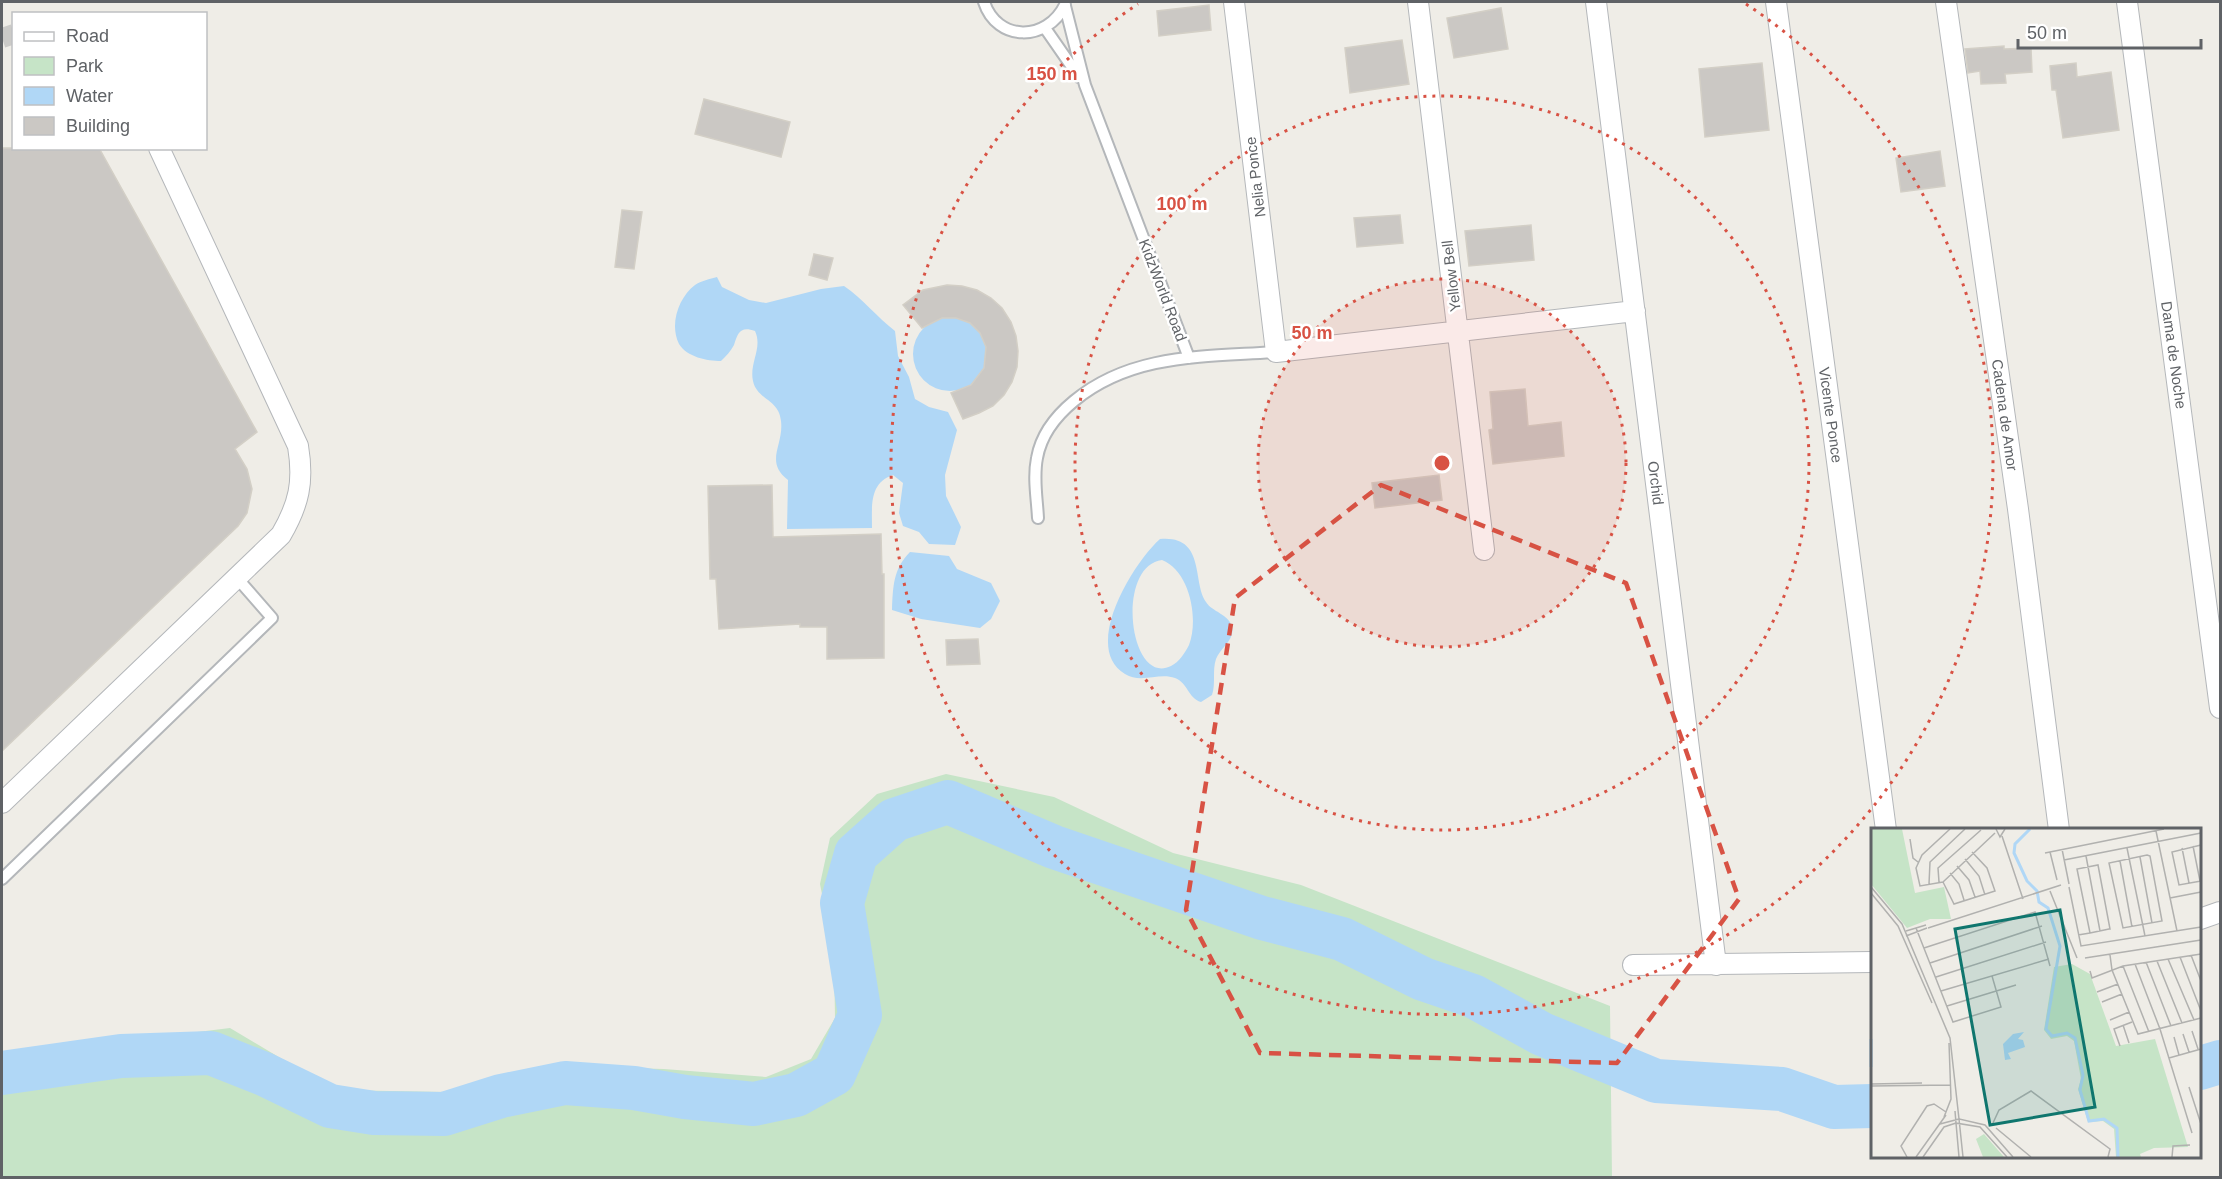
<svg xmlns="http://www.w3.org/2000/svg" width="2222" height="1179" font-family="Helvetica,sans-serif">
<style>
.green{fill:#c6e4c7}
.water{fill:#b0d7f6;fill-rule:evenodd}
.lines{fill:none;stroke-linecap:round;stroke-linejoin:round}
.river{stroke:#b0d7f6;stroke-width:44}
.building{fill:#cbc8c4;stroke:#d3cfc6;stroke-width:1.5}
.street-tunnel{stroke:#cbcac7;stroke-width:20;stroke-dasharray:20 10;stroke-linecap:butt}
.lane-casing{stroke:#b4b7ba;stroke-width:14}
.street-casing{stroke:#b4b7ba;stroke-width:22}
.lane{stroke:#fff;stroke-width:10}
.street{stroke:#fff;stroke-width:20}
.marked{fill:none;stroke:#d85244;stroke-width:4.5;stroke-dasharray:12 8;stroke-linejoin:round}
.ring{fill:none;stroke:#d85244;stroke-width:3;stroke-dasharray:3 6}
.labels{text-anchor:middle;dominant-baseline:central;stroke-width:5;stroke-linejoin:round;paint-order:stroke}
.street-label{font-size:15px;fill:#5f6266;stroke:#fff}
.inset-river{fill:none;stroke:#b0d7f6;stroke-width:3}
.inset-road{fill:none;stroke:#b1b1af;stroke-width:1.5}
.view{fill:#0f766e;fill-opacity:0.15;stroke:#0f766e;stroke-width:3}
.inset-edge{fill:none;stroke:#5f6266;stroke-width:3}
.centre{fill:#d85244;stroke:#fff;stroke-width:3}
.ring-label{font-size:18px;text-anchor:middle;font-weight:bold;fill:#d85244;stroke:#fff;stroke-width:5;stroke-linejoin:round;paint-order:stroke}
</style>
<rect width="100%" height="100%" fill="#efede7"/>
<path class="green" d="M 946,774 L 1054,797 L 1173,853 L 1301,885 L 1610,1006 L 1612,1177 L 2,1177 L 2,1056 L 230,1028 L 334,1090 L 446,1092 L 561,1066 L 664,1069 L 766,1077 L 811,1059 L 835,1018 L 834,955 L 820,884 L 830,838 L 877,794 Z"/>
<path class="water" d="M 717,277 L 722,287 L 749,300 L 766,303 L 821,289 L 844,286 C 863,299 877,317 895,331 L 898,356 L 909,377 L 915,399 L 929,407 L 948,412 L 957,430 L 945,475 L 946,496 L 961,527 L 955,545 L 929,544 L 919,532 L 903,526 L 899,513 L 903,483 L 893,475 C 869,483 872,506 872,528 L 787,529 L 788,480 C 764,461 784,446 781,421 C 779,399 757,400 753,381 C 749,363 763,348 755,331 C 740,326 738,333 734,345 C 731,351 726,356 721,361 C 707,361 687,357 679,344 C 669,324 679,297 695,285 C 701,281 710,279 717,277 Z
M913 354a37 37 0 1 1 74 0a37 37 0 1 1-74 0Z
M 1160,539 C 1206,535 1192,582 1206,602 C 1212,612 1229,614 1232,627 C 1235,640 1220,648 1216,659 C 1212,671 1216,683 1212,695 L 1201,702 C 1188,698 1188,683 1175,678 C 1159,672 1141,684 1125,674 C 1081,648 1133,563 1160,539 ZM 1162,560 C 1190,571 1199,619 1189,645 C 1185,653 1179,662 1171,666 C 1129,687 1115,566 1162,560 Z
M 910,552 L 949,556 L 957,569 L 991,583 L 1000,601 L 991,619 L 980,628 L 921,619 L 892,610 C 893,587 893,569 910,552 Z"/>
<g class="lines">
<path class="river" d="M 2200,1068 L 2220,1062
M 2,1073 L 121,1056 L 211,1053 L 264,1074 L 330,1106 L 374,1113 L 444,1114 L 501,1096 L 565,1083 L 634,1088 L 685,1097 L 754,1104 L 796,1095 L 834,1074 L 860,1015 L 842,903 L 856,854 L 894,820 L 948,802 L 1054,847 L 1262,918 L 1342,939 L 1423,979 L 1473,996 L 1542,1034 L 1656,1081 L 1782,1089 L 1834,1107 L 1872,1106"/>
</g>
<path class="building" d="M 1209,5 L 1211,30 L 1159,36 L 1157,11 Z
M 1501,8 L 1508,49 L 1454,58 L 1447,18 Z
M 1402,40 L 1409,84 L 1350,93 L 1345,48 Z
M 2004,46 L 2004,49 L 2031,48 L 2032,72 L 2005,74 L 2006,83 L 1981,84 L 1980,71 L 1968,73 L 1965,49 Z
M 1762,63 L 1769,130 L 1705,137 L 1699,69 Z
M 2076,63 L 2077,77 L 2111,72 L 2119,130 L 2063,138 L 2056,90 L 2052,90 L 2050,66 Z
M 704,99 L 790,122 L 781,157 L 695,134 Z
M 2,148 L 99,148 L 257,432 L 235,449 L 247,469 L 252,489 L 247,513 L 238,526 L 2,751 Z
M 1940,151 L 1945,186 L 1901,192 L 1896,158 Z
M 622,210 L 642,212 L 634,269 L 615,267 Z
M 1400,215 L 1403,243 L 1357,247 L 1354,218 Z
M 1531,225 L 1534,260 L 1469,266 L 1465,231 Z
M 814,254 L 833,258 L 827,280 L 809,275 Z
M 947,285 L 962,286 L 977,290 L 991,298 L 1002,308 L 1011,322 L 1016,336 L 1018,351 L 1017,367 L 1012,382 L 1004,395 L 993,406 L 979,413 L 963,419 L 951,393 L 971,385 L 984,368 L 986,347 L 980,333 L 970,323 L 956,318 L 942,318 L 922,328 L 903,305 L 923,290 Z
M 1525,389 L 1528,426 L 1561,422 L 1564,456 L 1493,464 L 1489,430 L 1493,429 L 1490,392 Z
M 1439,475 L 1442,500 L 1375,508 L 1372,483 Z
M 772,485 L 773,537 L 881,534 L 882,574 L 884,574 L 884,658 L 827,659 L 827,627 L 800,627 L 800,624 L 719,629 L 716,579 L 710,579 L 708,486 Z
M 978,639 L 980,664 L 947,665 L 946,640 Z"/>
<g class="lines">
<path class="street-tunnel" d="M 2,38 L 14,34"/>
<g class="lane-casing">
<path id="lane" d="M 984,2 C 997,42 1047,42 1065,5
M 1065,6 L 1085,85 L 1189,358
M 1045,28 L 1079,77
M 1038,518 C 1037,498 1033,478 1037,458 C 1041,435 1057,415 1074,401 C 1132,353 1205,357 1276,352
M 2,879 L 272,618 L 237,578"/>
</g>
<g class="street-casing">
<path id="street" d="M 1234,2 L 1276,352 L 1635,311
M 1418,2 L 1484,550
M 1596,2 L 1716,965
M 1776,2 L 1886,830
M 1946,2 L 2018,509 L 2059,830
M 2127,2 L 2220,708
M 2,803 L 281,535 C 299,504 304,482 298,446 L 159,148
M 2200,919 L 2220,912
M 1633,965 L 1872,962"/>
</g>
<use href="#lane" class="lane"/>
<use href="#street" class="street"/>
</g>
<path class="marked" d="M 1381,485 L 1626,583 L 1739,899 L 1617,1063 L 1260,1053 L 1186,910 L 1235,598 Z"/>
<circle cx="1442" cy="463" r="184" fill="#d85244" fill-opacity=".12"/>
<g class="ring">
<circle cx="1442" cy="463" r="184"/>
<circle cx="1442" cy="463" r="367"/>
<path d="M1746 4A551 551 0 1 1 1138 4"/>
</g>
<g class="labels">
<g class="street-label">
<text transform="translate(1255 177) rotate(-97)">Nelia Ponce</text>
<text transform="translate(1451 276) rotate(-97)">Yellow Bell</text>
<text transform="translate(1163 290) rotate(69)">KidzWorld Road</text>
<text transform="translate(2174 355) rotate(82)">Dama de Noche</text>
<text transform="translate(1831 415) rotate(82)">Vicente Ponce</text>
<text transform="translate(2005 415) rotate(82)">Cadena de Amor</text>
<text transform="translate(1656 483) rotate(83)">Orchid</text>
</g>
</g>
<g transform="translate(1871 828)">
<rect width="330" height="330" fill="#efede7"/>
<path d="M 0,1 L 31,1 L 44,65 L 73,59 L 80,91 L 59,91 L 36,100 L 0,56 ZM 201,136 L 219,146 L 245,218 L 284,211 L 317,319 L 283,320 L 269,326 L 270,329 L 245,329 L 243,301 L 232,293 L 217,294 L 207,261 L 210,251 L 203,213 L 196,208 L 180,211 L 173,202 L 183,139 ZM 113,306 L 133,329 L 112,329 L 105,311 Z" fill="#c6e4c7"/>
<path d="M 153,204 L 147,211 L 152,212 L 154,219 L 137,225 L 140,231 L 134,232 L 132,216 L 142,206 Z" fill="#b0d7f6"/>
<path class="inset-river" d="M 159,1 L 144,16 L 143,25 L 156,53 L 166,63 L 168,74 L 177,80 L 189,118 L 175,201 L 181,208 L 196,205 L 204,210 L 212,247 L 209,262 L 218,293 L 233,291 L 246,300 L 247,329M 0,211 L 0,239"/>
<path class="inset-road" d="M 125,1 L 129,9 L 134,1M 285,3 L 306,103M 131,8 L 152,71M 39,11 L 42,30 L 47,34M 330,17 L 301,24 L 308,57 L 330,53M 322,18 L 329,53M 256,20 L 274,108M 311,20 L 318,55M 191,21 L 198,56M 179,24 L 186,52M 174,25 L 293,1M 276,27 L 279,28 L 291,93 L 252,100 L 238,35 ZM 215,28 L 229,103M 269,29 L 281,95M 94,31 L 108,48 L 114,67M 193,32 L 330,5M 249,33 L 261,99M 86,38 L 98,52 L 104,69M 79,45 L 88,56 L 93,72M 68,54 L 67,40 L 110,2M 72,54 L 83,76 L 124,63 L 116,40 L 101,24M 72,54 L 49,58 L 45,40 L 51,27 L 79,1M 72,54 L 124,5M 58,56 L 59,34 L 94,1M 0,59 L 31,96 L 79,210 L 88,291 L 114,297 L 142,329M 198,59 L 210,118 L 330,99M 179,63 L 206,130M 0,65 L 27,98 L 61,175M 299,70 L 330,64M 45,100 L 82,194 L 130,179 L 121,148M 57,100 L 190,57M 35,103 L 55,97M 207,107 L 219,105 L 238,101 L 239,101 L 227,37 L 206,41 L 219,105M 35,108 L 56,100M 53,120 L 164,84 L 179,138M 239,127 L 241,142 L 267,206 L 330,190M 320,127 L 330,153M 309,129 L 330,183M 214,130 L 330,112M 297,131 L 323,192M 286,133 L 311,195M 275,134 L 300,198M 59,135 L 171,98M 264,136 L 289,201 L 321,305M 252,138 L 278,204M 219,143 L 221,150 L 252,138 L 330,126M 65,149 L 175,114M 70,163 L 178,131M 226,164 L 247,156M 231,174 L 251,166M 76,178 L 145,157M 239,192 L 258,184M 252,197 L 258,215M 321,203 L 327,221M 312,206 L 318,224M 303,209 L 308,227M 249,218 L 243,201 L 261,194M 298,230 L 330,221M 0,256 L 51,255M 0,258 L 80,257M 318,259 L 330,296M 84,283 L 85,295 L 109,299 L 136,329M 73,289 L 80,271 L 78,215M 122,295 L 128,282 L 160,263 L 239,321 L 237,329M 69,296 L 88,291 L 92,329M 125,300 L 160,329M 36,329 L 30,318 L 56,278 L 63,276 L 75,284M 45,329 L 75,287M 52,329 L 73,299 L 85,295 L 88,329M 301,329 L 302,318 L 319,317"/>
<path class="view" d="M 189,82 L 224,279 L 119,297 L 84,101 Z"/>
<rect width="330" height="330" class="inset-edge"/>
</g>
<circle cx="1442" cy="463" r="9" class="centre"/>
<g class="ring-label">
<text x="1052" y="80">150 m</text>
<text x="1182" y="210">100 m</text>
<text x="1312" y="339">50 m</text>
</g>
<rect width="2222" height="1179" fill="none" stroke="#5f6266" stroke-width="6"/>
<rect x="12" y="12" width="195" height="138" fill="#ffffff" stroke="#bfc0c2" stroke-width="1.5"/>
<rect x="24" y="32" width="30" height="9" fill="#ffffff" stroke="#bfc0c2" stroke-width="1.5"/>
<text x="66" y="42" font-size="18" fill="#5f6266">Road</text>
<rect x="24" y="57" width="30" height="18" fill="#c6e4c7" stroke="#bfc0c2" stroke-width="1.5"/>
<text x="66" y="72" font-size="18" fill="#5f6266">Park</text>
<rect x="24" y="87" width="30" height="18" fill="#b0d7f6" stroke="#bfc0c2" stroke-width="1.5"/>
<text x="66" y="102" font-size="18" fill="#5f6266">Water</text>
<rect x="24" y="117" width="30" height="18" fill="#cbc8c4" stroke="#bfc0c2" stroke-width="1.5"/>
<text x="66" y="132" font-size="18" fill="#5f6266">Building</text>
<path d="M2018 39v9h183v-9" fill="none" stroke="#5f6266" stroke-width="3"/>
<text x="2027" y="39" font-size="18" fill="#5f6266" stroke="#ffffff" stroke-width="4.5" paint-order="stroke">50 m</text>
</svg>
